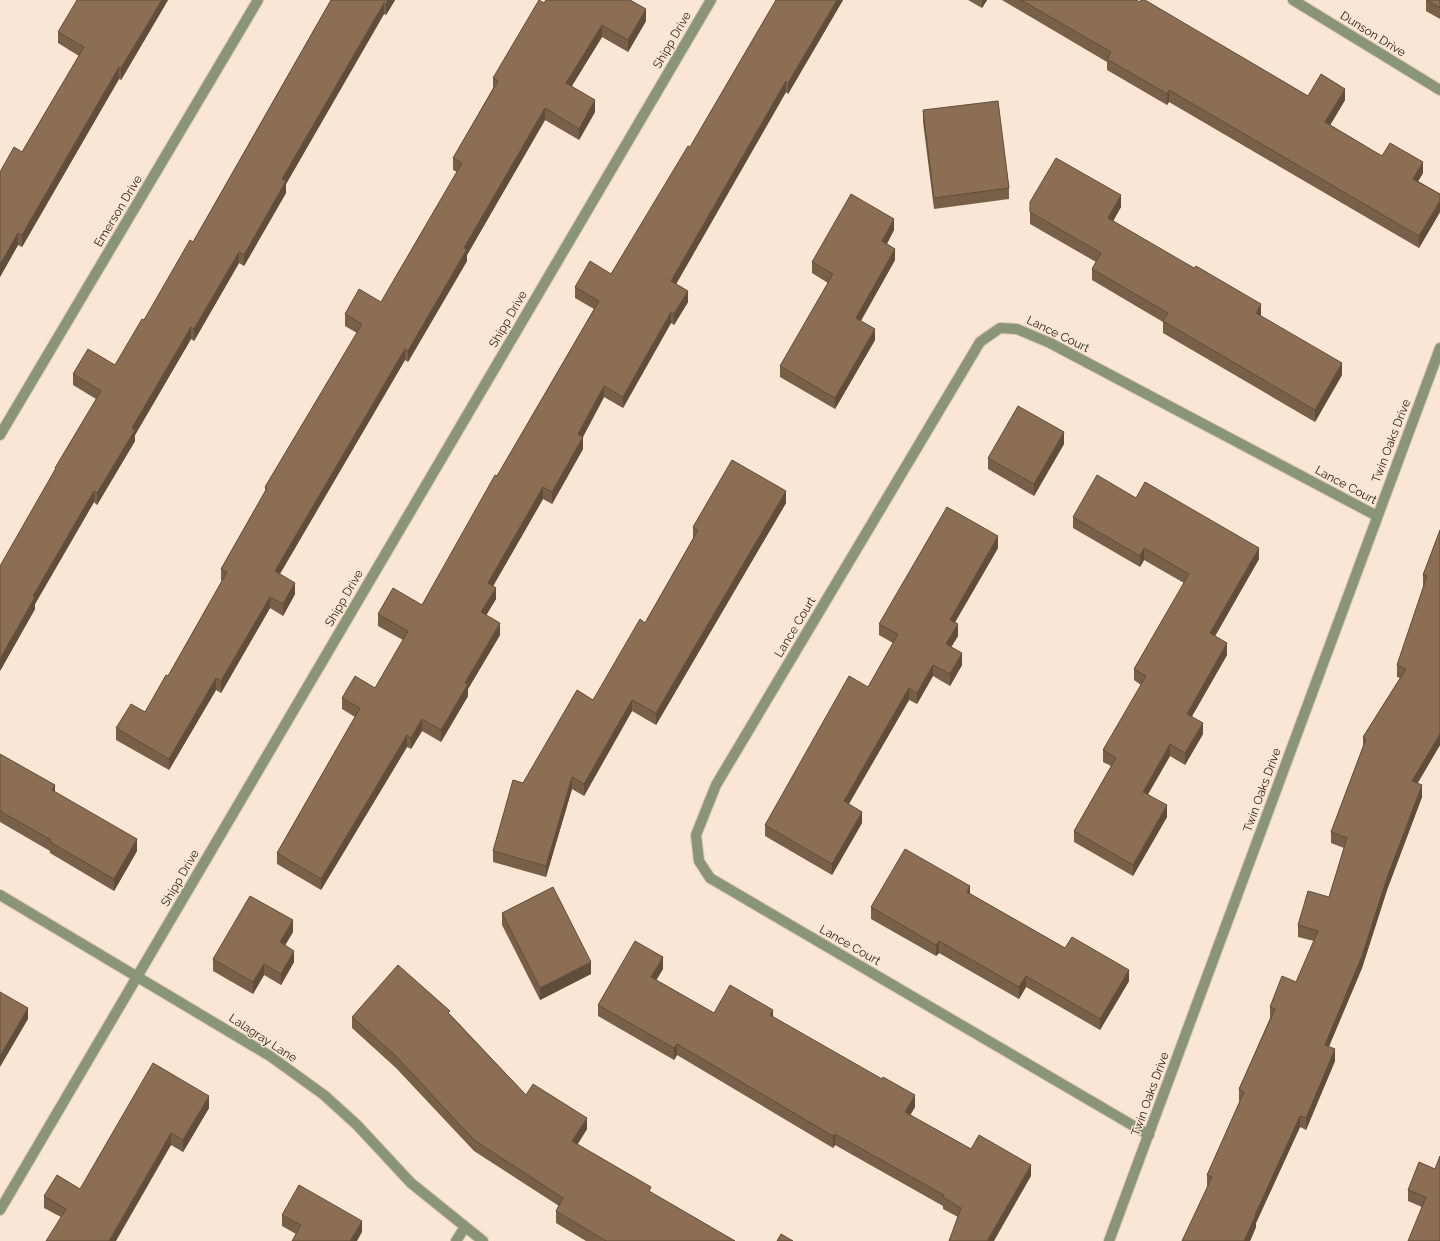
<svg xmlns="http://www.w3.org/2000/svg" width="1440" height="1241" font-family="Raleway,sans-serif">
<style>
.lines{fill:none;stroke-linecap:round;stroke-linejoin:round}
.minor-casing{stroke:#d5c3b2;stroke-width:12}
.tertiary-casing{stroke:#d5c3b2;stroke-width:12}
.minor{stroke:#899575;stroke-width:10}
.tertiary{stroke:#899575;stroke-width:10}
.wall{fill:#785f47}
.shaded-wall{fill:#614d3a}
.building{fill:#8b6e53;stroke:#614d3a}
.labels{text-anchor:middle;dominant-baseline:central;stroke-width:3;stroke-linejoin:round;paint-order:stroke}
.street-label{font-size:12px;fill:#2e2217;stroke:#fae6d4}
</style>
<rect width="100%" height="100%" fill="#fae6d4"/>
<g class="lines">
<g class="minor-casing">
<path id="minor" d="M 1293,0 L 1440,90
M 0,435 L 258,0
M 0,895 L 270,1056 L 324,1095 L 357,1125 L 411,1183 L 483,1241
M 1149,1135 L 710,878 L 699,861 L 696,835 L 716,785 L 980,342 L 1000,328 L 1017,329 L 1050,343 L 1377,516
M 456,1241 L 465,1227
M 1109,1241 L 1440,348"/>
</g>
<g class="tertiary-casing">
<path id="tertiary" d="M 0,1210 L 711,0"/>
</g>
<use href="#minor" class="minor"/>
<use href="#tertiary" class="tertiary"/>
</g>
<path class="wall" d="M 168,0 L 121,80 L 119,79 L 22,247 L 18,245 L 0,277 L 0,172 L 22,152 L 79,56 L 58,43 L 58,32 Z
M 331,0 L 395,0 L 386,15 L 384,14 L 286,184 L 286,193 L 244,266 L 239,263 L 194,341 L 191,339 L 135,435 L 135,441 L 97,505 L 94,502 L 35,604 L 35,609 L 0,671 L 55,471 L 55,468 L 96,399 L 73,385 L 73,374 L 115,365 L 144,320 L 193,242 Z
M 776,0 L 843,0 L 788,94 L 786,92 L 676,284 L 688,302 L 674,325 L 671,323 L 623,408 L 604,397 L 583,437 L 583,449 L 552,504 L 543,499 L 493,586 L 496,599 L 486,615 L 500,635 L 468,689 L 468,696 L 441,742 L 422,731 L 411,749 L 407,747 L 321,890 L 277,864 L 277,853 L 355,717 L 342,709 L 342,698 L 375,688 L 403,640 L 378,626 L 378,614 L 422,605 L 594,309 L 575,298 L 575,287 L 611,274 L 690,147 Z
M 968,0 L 987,0 L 982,8 Z
M 1002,0 L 1136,0 L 1308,96 L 1345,100 L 1330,125 L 1382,156 L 1423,173 L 1418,181 L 1440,194 L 1440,212 L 1419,248 L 1169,102 L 1167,105 L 1107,70 L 1107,62 Z
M 1426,0 L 1440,0 L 1440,19 L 1426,11 Z
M 544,3 L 646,21 L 628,52 L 602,37 L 572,86 L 595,112 L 579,140 L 545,120 L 467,255 L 467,261 L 408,362 L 405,360 L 280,574 L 295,594 L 283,616 L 270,608 L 221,693 L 216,690 L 169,770 L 116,740 L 116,728 L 145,712 L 168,676 L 222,581 L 221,580 L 221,569 L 265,492 L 265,487 L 357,333 L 345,326 L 345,314 L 381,302 L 457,172 L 453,170 L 453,158 L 493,88 L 493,78 Z
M 923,110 L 1009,188 L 1009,199 L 934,209 L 923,122 Z
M 1030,202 L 1121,207 L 1113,221 L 1261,315 L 1261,316 L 1342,375 L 1315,422 L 1163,333 L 1163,322 L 1092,280 L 1092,269 L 1096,262 L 1030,224 Z
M 894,230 L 887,244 L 895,260 L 861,321 L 875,340 L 835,409 L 780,377 L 780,366 L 828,283 L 812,273 L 812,262 Z
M 1064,444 L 1034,496 L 988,469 L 988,458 Z
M 1136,498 L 1259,559 L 1215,636 L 1227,655 L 1192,716 L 1203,734 L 1185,765 L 1170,756 L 1148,794 L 1167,817 L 1133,876 L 1074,842 L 1074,831 L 1111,766 L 1103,762 L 1103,750 L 1141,685 L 1134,680 L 1134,669 L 1184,583 L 1144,560 L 1140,567 L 1073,528 L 1073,517 Z
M 786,503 L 656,725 L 632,711 L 584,796 L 572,789 L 546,877 L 493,862 L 493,851 L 523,783 L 593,700 L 645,623 L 693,539 L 693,527 Z
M 1440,530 L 1440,745 L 1417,783 L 1422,797 L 1387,890 L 1362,968 L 1329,1046 L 1335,1061 L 1306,1130 L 1300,1127 L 1256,1223 L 1256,1227 L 1250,1241 L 1182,1241 L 1208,1187 L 1207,1187 L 1207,1175 L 1240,1101 L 1239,1101 L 1239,1089 L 1270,1018 L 1270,1007 L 1296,982 L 1314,941 L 1298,937 L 1298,925 L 1329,897 L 1344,848 L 1331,843 L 1331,832 L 1363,747 L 1363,737 L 1400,678 L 1397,677 L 1397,665 L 1424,586 L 1423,586 L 1423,575 Z
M 998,548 L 955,622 L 958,636 L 951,647 L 962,665 L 950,686 L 933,676 L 917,704 L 909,700 L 849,804 L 862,823 L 832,875 L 765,836 L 765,825 L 868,687 L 893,643 L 879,635 L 879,624 Z
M 0,754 L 55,792 L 137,851 L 114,891 L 50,853 L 50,851 L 0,822 Z
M 970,894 L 1065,948 L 1129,981 L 1100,1030 L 1026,987 L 1019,999 L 939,953 L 936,956 L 871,919 L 871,907 Z
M 502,913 L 591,974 L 540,1000 L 502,925 Z
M 293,932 L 285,945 L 294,962 L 281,985 L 264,975 L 253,994 L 213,971 L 213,959 Z
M 663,969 L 656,980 L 714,1013 L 773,1017 L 915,1107 L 910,1115 L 971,1149 L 1031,1176 L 958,1217 L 943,1209 L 943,1206 L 835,1145 L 833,1148 L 677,1055 L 674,1060 L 598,1016 L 598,1005 Z
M 450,1014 L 526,1095 L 587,1129 L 577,1145 L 651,1193 L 735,1241 L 586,1241 L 556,1223 L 556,1211 L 559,1206 L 474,1151 L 396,1068 L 352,1028 L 352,1017 Z
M 209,1108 L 183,1152 L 171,1145 L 61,1217 L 44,1208 L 44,1196 L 80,1189 Z
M 1435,1169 L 1440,1241 L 1422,1207 L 1408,1201 L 1408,1190 Z
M 282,1215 L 362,1232 L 296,1234 L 282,1226 Z"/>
<path class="shaded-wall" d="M 162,0 L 168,0 L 121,80 L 121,68 Z
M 388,0 L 395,0 L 386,15 L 386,4 Z
M 837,0 L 843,0 L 788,94 L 788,83 Z
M 982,0 L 987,0 L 982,8 Z
M 384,3 L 384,14 L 286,184 L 286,193 L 244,266 L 244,255 L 282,179 Z
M 646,9 L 646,21 L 628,52 L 628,40 Z
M 602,25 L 602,37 L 566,95 L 566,83 Z
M 119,67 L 119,79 L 22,247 L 22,235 Z
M 786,81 L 786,92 L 671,293 L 671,281 Z
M 1345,89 L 1345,100 L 1325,134 L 1325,122 Z
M 1169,90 L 1169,102 L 1167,105 L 1167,94 Z
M 595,100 L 595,112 L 579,140 L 579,129 Z
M 545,108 L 545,120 L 467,255 L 467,261 L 408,362 L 408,351 L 464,248 Z
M 1423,162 L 1423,173 L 1413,190 L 1413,179 Z
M 1121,195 L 1121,207 L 1108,230 L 1108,218 Z
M 1440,201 L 1440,212 L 1419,248 L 1419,236 Z
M 894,219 L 894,230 L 882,252 L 882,241 Z
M 18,233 L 18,245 L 0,277 L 0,265 Z
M 895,249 L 895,260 L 856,329 L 856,318 Z
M 239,252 L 239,263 L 194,341 L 194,329 Z
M 688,291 L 688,302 L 674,325 L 674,314 Z
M 1261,304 L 1261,315 L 1256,325 L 1256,313 Z
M 671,312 L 671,323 L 623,408 L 623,397 Z
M 191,327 L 191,339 L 135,435 L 135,441 L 97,505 L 97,493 L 132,428 Z
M 875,329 L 875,340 L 835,409 L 835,398 Z
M 405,349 L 405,360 L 275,582 L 275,571 Z
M 1342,363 L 1342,375 L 1315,422 L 1315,410 Z
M 604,386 L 604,397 L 578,446 L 578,434 Z
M 1064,432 L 1064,444 L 1034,496 L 1034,484 Z
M 583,437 L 583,449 L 552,504 L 552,492 Z
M 543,487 L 543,499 L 488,595 L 488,583 Z
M 94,491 L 94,502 L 35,604 L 35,609 L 0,671 L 0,659 L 33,596 Z
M 786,491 L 786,503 L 656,725 L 656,713 Z
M 998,536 L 998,548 L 950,631 L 950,620 Z
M 1144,548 L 1144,560 L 1140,567 L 1140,556 Z
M 1259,548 L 1259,559 L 1210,645 L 1210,633 Z
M 295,583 L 295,594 L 283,616 L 283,604 Z
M 496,588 L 496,599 L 481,624 L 481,612 Z
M 270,597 L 270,608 L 221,693 L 221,681 Z
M 500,623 L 500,635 L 468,689 L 468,696 L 441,742 L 441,730 L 465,683 Z
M 958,624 L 958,636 L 946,656 L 946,644 Z
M 1227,643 L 1227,655 L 1187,725 L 1187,714 Z
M 962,653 L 962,665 L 950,686 L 950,674 Z
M 933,665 L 933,676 L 917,704 L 917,693 Z
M 216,678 L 216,690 L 169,770 L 169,759 Z
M 909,688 L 909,700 L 844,812 L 844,801 Z
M 632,700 L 632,711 L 584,796 L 584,784 Z
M 422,719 L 422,731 L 411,749 L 411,738 Z
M 1203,723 L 1203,734 L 1185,765 L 1185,753 Z
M 1440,734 L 1440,745 L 1412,793 L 1412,781 Z
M 407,735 L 407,747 L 321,890 L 321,879 Z
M 1170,744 L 1170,756 L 1143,803 L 1143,792 Z
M 572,777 L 572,789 L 546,877 L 546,866 Z
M 55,785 L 55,797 L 52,790 Z
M 1422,785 L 1422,797 L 1387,890 L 1362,968 L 1325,1056 L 1325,1045 L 1387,878 Z
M 1167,805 L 1167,817 L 1133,876 L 1133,865 Z
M 862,812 L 862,823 L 832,875 L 832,864 Z
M 137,839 L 137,851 L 114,891 L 114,879 Z
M 970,886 L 970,898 L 967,892 Z
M 293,920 L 293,932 L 280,954 L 280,942 Z
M 939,941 L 939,953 L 936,956 L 936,945 Z
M 294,951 L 294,962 L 281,985 L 281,974 Z
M 663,957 L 663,969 L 651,989 L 651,977 Z
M 591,962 L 591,974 L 540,1000 L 540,988 Z
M 264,964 L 264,975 L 253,994 L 253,982 Z
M 1129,970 L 1129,981 L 1100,1030 L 1100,1019 Z
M 1026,976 L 1026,987 L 1019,999 L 1019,987 Z
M 28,1008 L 28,1019 L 0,1067 L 0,1056 Z
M 773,1010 L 773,1022 L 770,1015 Z
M 677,1044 L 677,1055 L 674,1060 L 674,1048 Z
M 1335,1049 L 1335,1061 L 1306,1130 L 1306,1118 Z
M 915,1095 L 915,1107 L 905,1124 L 905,1112 Z
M 209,1096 L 209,1108 L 183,1152 L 183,1140 Z
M 1300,1116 L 1300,1127 L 1256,1223 L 1256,1227 L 1250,1241 L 1244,1241 L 1255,1215 Z
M 587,1118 L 587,1129 L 572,1153 L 572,1141 Z
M 171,1133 L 171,1145 L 116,1241 L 109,1241 Z
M 835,1134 L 835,1145 L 833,1148 L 833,1136 Z
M 1031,1165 L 1031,1176 L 994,1241 L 987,1241 Z
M 362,1221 L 362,1232 L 357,1241 L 350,1241 Z"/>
<path class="building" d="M 77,0 L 162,0 L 121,68 L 119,67 L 22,235 L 18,233 L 0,265 L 0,172 L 14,147 L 22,152 L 84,47 L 58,32 Z
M 331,0 L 388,0 L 386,4 L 384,3 L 282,179 L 286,181 L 244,255 L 239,252 L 194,329 L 191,327 L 132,428 L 135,430 L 97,493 L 94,491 L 33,596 L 35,597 L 0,659 L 0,566 L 56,468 L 55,468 L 101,391 L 73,374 L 88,349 L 115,365 L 142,319 L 144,320 L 190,240 L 193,242 Z
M 539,0 L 544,3 L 546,0 L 630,0 L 646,9 L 628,40 L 602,25 L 566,83 L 595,100 L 579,129 L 545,108 L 464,248 L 467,249 L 408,351 L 405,349 L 275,571 L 295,583 L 283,604 L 270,597 L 221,681 L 216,678 L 169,759 L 116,728 L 131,704 L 145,712 L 166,675 L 168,676 L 227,572 L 221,569 L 267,488 L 265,487 L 362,324 L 345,314 L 359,289 L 381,302 L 462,163 L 453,158 L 498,81 L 493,78 Z
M 776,0 L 837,0 L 788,83 L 786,81 L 671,281 L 688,291 L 674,314 L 671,312 L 623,397 L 604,386 L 578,434 L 583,437 L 552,492 L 543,487 L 488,583 L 496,588 L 481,612 L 500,623 L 465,683 L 468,684 L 441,730 L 422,719 L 411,738 L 407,735 L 321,879 L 277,853 L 360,708 L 342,698 L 355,676 L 375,688 L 408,631 L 378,614 L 393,588 L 422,605 L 495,475 L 497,476 L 599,301 L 575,287 L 590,261 L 611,274 L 688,146 L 690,147 Z
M 1021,0 L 1136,0 L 1140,2 L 1141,0 L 1145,0 L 1308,96 L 1321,74 L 1345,89 L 1325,122 L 1382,156 L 1390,143 L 1423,162 L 1413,179 L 1440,194 L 1440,201 L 1419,236 L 1169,90 L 1167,94 L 1107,59 L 1111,52 Z
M 1427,0 L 1440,0 L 1440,8 Z
M 998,101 L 1009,188 L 934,198 L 923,110 Z
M 1056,158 L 1121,195 L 1108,218 L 1194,268 L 1196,266 L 1261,304 L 1256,313 L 1342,363 L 1315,410 L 1163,321 L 1168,313 L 1092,269 L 1101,253 L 1030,212 L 1030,202 Z
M 851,194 L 894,219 L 882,241 L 895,249 L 856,318 L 875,329 L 835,398 L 780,366 L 833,274 L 812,262 Z
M 1018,406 L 1064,432 L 1034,484 L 988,458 Z
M 732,460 L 786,491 L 656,713 L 632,700 L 584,784 L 572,777 L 546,866 L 493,851 L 513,780 L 523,783 L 577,690 L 593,700 L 640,619 L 645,623 L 698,530 L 693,527 Z
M 1097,475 L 1136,498 L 1145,482 L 1259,548 L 1210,633 L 1227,643 L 1187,714 L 1203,723 L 1185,753 L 1170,744 L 1143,792 L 1167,805 L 1133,865 L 1074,831 L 1116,758 L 1103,750 L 1146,676 L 1134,669 L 1189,574 L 1144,548 L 1140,556 L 1073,517 Z
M 947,507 L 998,536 L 950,620 L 958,624 L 946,644 L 962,653 L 950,674 L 933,665 L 917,693 L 909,688 L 844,801 L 862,812 L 832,864 L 765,825 L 849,676 L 868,687 L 898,634 L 879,624 Z
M 1440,530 L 1440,734 L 1412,781 L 1422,785 L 1387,878 L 1362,956 L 1325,1045 L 1335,1049 L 1306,1118 L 1300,1116 L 1255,1215 L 1256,1215 L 1244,1241 L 1182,1241 L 1212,1177 L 1207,1175 L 1244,1092 L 1239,1089 L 1275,1009 L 1270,1007 L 1282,976 L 1296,982 L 1318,931 L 1298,925 L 1308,891 L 1329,897 L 1347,838 L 1331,832 L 1366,739 L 1363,737 L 1406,669 L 1397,665 L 1427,576 L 1423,575 Z
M 0,754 L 55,785 L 52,790 L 137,839 L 114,879 L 50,842 L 51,840 L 0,811 Z
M 905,849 L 970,886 L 967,892 L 1065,948 L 1072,937 L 1129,970 L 1100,1019 L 1026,976 L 1019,987 L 939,941 L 936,945 L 871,907 Z
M 553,887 L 591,962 L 540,988 L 502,913 Z
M 250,896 L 293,920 L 280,942 L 294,951 L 281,974 L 264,964 L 253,982 L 213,959 Z
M 635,941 L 663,957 L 651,977 L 714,1013 L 730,985 L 773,1010 L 770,1015 L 882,1079 L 883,1077 L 915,1095 L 905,1112 L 971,1149 L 979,1135 L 1031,1165 L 987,1241 L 949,1241 L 961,1208 L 943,1197 L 944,1195 L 835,1134 L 833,1136 L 677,1044 L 674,1048 L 598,1005 Z
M 398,965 L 450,1011 L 448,1013 L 526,1095 L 533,1084 L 587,1118 L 572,1141 L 651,1187 L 649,1191 L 735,1241 L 606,1241 L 556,1211 L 563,1198 L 474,1140 L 396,1056 L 352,1017 Z
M 0,992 L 28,1008 L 0,1056 Z
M 153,1063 L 209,1096 L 183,1140 L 171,1133 L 109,1241 L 46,1241 L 66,1209 L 44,1196 L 57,1175 L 80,1189 Z
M 1440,1156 L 1440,1241 L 1408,1241 L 1426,1197 L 1408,1190 L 1419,1162 L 1435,1169 Z
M 299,1185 L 362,1221 L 350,1241 L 292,1241 L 301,1225 L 282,1215 Z
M 781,1234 L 793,1241 L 777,1241 Z"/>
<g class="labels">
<g class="street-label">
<text transform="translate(1373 34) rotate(32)">Dunson Drive</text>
<text transform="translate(672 40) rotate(-60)">Shipp Drive</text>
<text transform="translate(118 211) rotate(-59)">Emerson Drive</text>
<text transform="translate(508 319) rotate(-60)">Shipp Drive</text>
<text transform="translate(1058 334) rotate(26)">Lance Court</text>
<text transform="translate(1391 441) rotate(-69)">Twin Oaks Drive</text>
<text transform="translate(1346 485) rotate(28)">Lance Court</text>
<text transform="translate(344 598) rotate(-60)">Shipp Drive</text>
<text transform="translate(795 627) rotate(-59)">Lance Court</text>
<text transform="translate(1262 790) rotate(-70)">Twin Oaks Drive</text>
<text transform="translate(180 878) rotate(-60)">Shipp Drive</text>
<text transform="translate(850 945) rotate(30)">Lance Court</text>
<text transform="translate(263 1038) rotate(33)">Lalagray Lane</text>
<text transform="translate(1150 1094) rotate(-70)">Twin Oaks Drive</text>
</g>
</g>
</svg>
